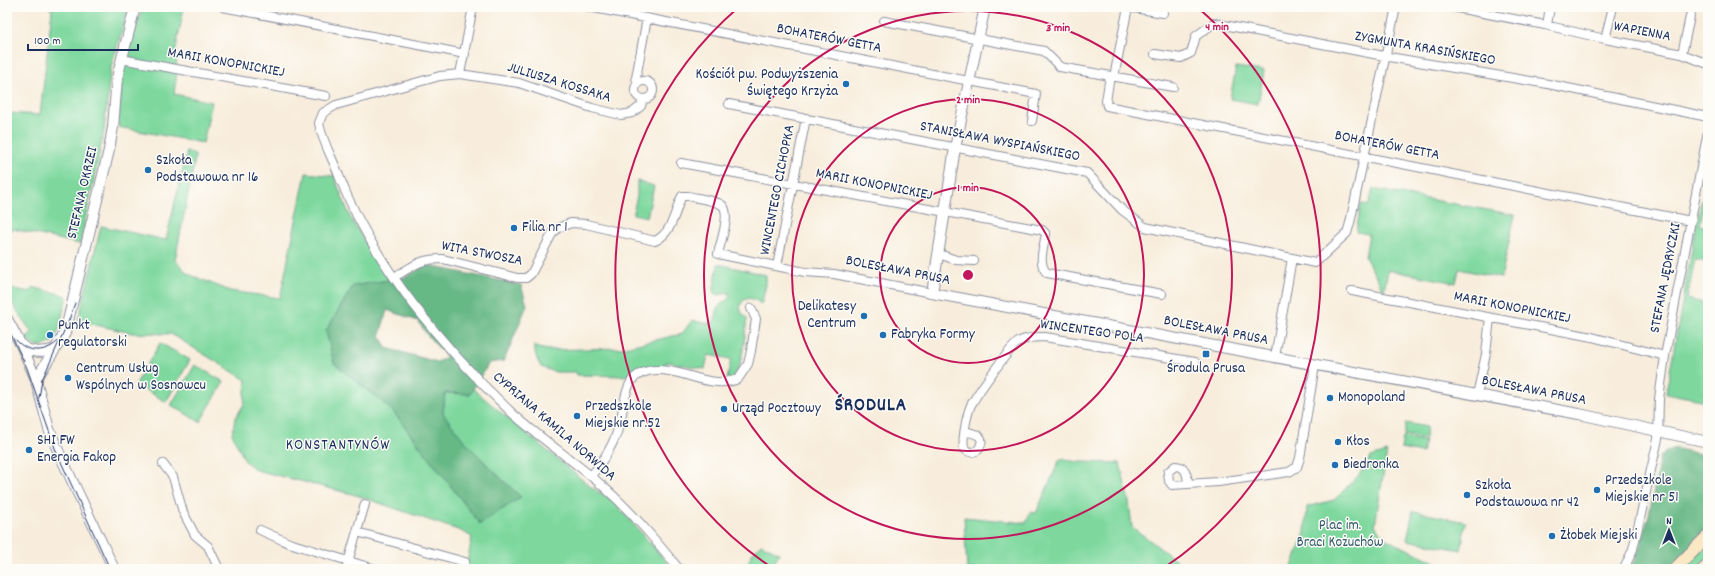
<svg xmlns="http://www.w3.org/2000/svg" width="1715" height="576" font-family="Dekko,sans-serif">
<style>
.green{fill:#7ed89e;stroke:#4c847e}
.forest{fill:#66b885;stroke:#407472;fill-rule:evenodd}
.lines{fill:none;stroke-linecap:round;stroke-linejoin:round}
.minor-casing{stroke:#8a8e9d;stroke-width:10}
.tertiary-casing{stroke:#8a8e9d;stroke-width:12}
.secondary-casing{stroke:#8a8e9d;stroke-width:14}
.minor{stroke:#fff;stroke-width:8}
.tertiary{stroke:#fff;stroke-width:10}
.secondary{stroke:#fae7c3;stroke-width:12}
.tram{stroke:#1b2f5e;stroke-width:1}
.ring{fill:none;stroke:#c2185b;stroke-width:2}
.poi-dot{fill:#1f6fb2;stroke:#fdfcf7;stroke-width:1.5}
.labels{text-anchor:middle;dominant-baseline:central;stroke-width:3;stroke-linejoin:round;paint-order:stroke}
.street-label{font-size:15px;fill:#1b2f5e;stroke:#fdfcf7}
.poi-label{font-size:15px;fill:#1b2f5e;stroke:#fdfcf7;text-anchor:start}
.park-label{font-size:15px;fill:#34596e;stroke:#fdfcf7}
.neighbourhood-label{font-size:16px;letter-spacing:1px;fill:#1b2f5e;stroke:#fdfcf7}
.district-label{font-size:19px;font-weight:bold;letter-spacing:1px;fill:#1b2f5e;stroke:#fdfcf7}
.centre{fill:#c2185b;stroke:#fdfcf7;stroke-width:2}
.ring-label{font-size:12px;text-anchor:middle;font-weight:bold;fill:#c2185b;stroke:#fdfcf7;stroke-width:3;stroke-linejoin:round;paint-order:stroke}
</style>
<rect width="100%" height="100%" fill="#fdfcf7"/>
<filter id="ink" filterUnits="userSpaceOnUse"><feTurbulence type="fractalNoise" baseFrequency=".025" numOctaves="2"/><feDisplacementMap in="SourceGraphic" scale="8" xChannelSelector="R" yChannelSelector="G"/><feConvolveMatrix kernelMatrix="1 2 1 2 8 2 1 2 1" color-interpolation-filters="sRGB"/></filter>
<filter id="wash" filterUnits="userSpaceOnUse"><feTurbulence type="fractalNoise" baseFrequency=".012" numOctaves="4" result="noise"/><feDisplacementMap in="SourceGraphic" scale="16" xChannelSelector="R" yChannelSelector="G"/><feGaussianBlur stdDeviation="0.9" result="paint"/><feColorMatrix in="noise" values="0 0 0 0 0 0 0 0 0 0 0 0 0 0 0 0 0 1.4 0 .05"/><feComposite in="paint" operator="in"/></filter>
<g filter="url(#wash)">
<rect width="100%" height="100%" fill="#f8eddc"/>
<path class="green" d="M 48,7 L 129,7 L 111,67 L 104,131 L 80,244 L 13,229 L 7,233 L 7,113 L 40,115 L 52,10 Z
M 143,7 L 184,7 L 176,48 L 177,72 L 174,94 L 212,102 L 203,143 L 118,127 L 123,67 Z
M 1236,67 L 1264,71 L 1258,104 L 1230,99 Z
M 187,151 L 195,155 L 195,159 L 175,260 L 188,274 L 230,291 L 280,298 L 306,173 L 334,176 L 351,219 L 389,280 L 353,286 L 326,331 L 334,363 L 392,410 L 480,524 L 486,464 L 459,436 L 443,413 L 445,393 L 470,394 L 473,389 L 591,487 L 612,500 L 673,569 L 466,569 L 472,537 L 461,531 L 356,495 L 256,470 L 245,461 L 232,434 L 235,419 L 244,404 L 246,380 L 171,334 L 132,333 L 78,321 L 101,226 L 166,240 Z
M 1708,172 L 1708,187 L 1700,225 L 1708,227 L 1708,261 L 1695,259 L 1687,299 L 1708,304 L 1708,396 L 1706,401 L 1666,393 L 1696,226 Z
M 637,181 L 654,186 L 647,217 L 633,214 L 637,195 Z
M 1373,189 L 1515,215 L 1501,278 L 1459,269 L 1456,283 L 1388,270 L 1384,291 L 1365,257 L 1369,234 L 1356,232 L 1361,204 L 1369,205 Z
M 718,264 L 766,275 L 766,285 L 761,305 C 751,292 737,301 741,311 C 742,314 746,317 747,319 C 745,332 743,379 727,379 L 731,359 L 708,355 L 705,369 L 666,362 L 666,368 L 643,370 L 624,376 L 577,375 L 576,372 L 555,372 L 541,367 L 537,359 L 533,345 L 538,348 L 548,350 L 620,348 L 682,334 L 692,320 L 704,323 L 712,323 C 718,318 715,314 718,308 C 721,302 727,302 730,296 L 729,293 L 717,295 L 713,292 Z
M 32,287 L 67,296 L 59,329 L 53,342 C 41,347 35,350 25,338 L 32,333 L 12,303 L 7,305 L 7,288 L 31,292 Z
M 160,343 L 190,360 L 166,402 L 136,384 Z
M 195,365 L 224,382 L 200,422 L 171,405 Z
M 1406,423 L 1427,427 L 1425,439 L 1404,435 Z
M 1403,437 L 1425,441 L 1422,453 L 1401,449 Z
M 1387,452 L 1375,525 L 1384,538 L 1450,569 L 1291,569 L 1305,533 L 1307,507 L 1334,500 L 1359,475 L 1371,457 Z
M 1060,459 L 1078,462 L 1120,463 L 1129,502 L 1132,527 L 1177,561 L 1169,569 L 967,569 L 964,517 L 1026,523 L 1030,512 L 1036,513 Z
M 1413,511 L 1466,522 L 1461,550 L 1407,540 Z
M 1708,541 L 1708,560 L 1697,569 L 1681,569 Z
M 761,544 L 779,553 L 771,569 L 745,569 L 753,552 Z"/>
<path class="forest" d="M 426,265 L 521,285 L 527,305 L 504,361 L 489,363 L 470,394 L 445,393 L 443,413 C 466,446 492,470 521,497 L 480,524 L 392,410 L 334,363 L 326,331 L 353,286 L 406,277 ZM 387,310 L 418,321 L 428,336 L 447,357 L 437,362 L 386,348 L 380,335 Z
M 1675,448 L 1708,456 L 1708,530 L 1670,569 L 1630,569 C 1648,534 1653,494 1660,456 L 1664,456 L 1664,453 Z"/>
</g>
<g filter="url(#ink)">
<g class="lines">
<g class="minor-casing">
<path id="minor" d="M 223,7 L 465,54
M 589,7 L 1036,94 L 1032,121
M 1129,7 L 1163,13
M 1452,7 L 1545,25 L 1605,39 L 1682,54 L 1708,64
M 884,21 L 1044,51 L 1060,67 L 1173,87
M 1547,25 L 1550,7
M 1605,39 L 1613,7
M 1155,54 L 1181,58 L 1191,53 L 1196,36 L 1214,23 L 1389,57 L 1548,84 L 1708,117
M 1682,54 L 1692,7
M 121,59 L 326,96
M 460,74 L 473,7
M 1110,76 L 1106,101 L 1107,106 L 1691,221
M 1114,77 L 1128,7
M635 90a9 9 0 1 1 18 0a9 9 0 1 1-18 0Z
M 638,83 L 636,78 L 647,18
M 643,99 L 641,106 L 632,113 L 621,115 L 592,108 L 519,83 L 460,74 L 440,76 L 336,105 L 323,113 L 319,123 C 322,141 333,159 339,176 C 373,264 444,349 512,413 C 542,440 576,462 606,489 C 633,513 656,541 679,569
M 729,104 L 1087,173 L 1122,210 L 1145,227 L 1292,258
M 681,163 L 1042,230 L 1046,234 C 1044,246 1037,264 1047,273 L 1162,294
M 939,254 L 956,260 L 974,261
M 777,266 L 806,118
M 394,277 C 415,266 417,259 443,259 L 517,278 L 526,278 L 531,274 L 552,234 L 558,228 L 571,223 L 586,224 L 655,241 C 671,233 674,216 680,200 L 682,196 L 688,196 C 696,198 715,200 722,205 C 732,213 720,243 718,254 L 805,272 L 834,274 L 932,293
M 1352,291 L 1592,337 L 1665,356
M 1275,357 L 1292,258 L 1315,263 L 1347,233 L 1350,223 L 1396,7
M 1477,395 L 1486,354 L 1490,318
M 965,431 C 977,434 987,436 978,450 C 973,453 968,453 964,448 C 962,438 967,414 971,405 C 977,394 1011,345 1020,341 C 1028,337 1037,337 1045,337 L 1195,362
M 163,464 L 173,477 L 183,512 L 195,535 L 208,546 L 219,569
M 591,476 C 603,461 614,445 619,426 C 627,401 621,371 657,370 C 684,369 711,390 738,379 L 748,364 L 751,351 L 756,319 L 751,308
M 1188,483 C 1187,474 1186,466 1175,466 L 1168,472 L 1169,481 L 1172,485 L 1218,482 L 1289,472 L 1297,467 L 1300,458 L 1315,365
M 260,530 L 289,543 L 375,569
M 357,532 L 465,562
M 346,569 L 365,504
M 1624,569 L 1633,549 L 1658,439 L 1659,399 L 1665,356 L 1708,131"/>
</g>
<g class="tertiary-casing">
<path id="tertiary" d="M 985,7 L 955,148 L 932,293 L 1579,414 L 1708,442
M 7,319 L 21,345 L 35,377 L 49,429 L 59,453 L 114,569
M 21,345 C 31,354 42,352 53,350
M 35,377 L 40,373 L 65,333 L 67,325 L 109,150 L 113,127 L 117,78 L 135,7"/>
</g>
<g class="secondary-casing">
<path id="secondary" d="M 1675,569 L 1708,536
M 1704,569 L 1708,566"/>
</g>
<use href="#minor" class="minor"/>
<use href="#tertiary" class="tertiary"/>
<use href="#secondary" class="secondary"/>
<path class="tram" d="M 7,326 L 27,368 L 56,451 L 110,569
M 16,340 C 28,354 47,353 59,340
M 39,398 L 42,380 L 69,320 L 75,303"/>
</g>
</g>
<g class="ring">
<circle cx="968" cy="275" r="88"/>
<circle cx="968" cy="275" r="176"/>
<circle cx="968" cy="275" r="264"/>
<path d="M774 569A352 352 0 0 1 739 7M1197 7A352 352 0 0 1 1162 569"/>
</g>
<g class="poi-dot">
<circle cx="846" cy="84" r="4"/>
<circle cx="148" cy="170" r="4"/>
<circle cx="514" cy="228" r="4"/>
<circle cx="864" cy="316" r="4"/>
<circle cx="50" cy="335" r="4"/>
<circle cx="883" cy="335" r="4"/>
<rect x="1202" y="350" width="8" height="8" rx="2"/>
<circle cx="68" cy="378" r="4"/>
<circle cx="1330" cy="398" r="4"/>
<circle cx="724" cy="409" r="4"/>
<circle cx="577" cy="416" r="4"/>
<circle cx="1338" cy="442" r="4"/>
<circle cx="29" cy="450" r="4"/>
<circle cx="1335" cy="465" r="4"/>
<circle cx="1597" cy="490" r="4"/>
<circle cx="1467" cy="495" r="4"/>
<circle cx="1552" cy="536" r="4"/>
</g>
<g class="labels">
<g class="street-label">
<text transform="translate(1642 32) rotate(11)">WAPIENNA</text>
<text transform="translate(829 39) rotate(11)">BOHATERÓW GETTA</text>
<text transform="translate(1425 49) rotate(10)">ZYGMUNTA KRASIŃSKIEGO</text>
<text transform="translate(226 63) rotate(10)">MARII KONOPNICKIEJ</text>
<text transform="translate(559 83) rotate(17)">JULIUSZA KOSSAKA</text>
<text transform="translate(1000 142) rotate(11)">STANISŁAWA WYSPIAŃSKIEGO</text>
<text transform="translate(1387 146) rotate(11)">BOHATERÓW GETTA</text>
<text transform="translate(874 185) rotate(11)">MARII KONOPNICKIEJ</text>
<text transform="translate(778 190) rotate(-79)">WINCENTEGO CICHOPKA</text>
<text transform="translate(83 193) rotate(-77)">STEFANA OKRZEI</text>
<text transform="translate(482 254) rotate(11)">WITA STWOSZA</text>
<text transform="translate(898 271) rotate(11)">BOLESŁAWA PRUSA</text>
<text transform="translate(1666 278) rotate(-79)">STEFANA JĘDRYCZKI</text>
<text transform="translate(1512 308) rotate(11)">MARII KONOPNICKIEJ</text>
<text transform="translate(1216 331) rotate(11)">BOLESŁAWA PRUSA</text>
<text transform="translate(1092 332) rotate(8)">WINCENTEGO POLA</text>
<text transform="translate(1534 391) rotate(11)">BOLESŁAWA PRUSA</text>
<text transform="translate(554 427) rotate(41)">CYPRIANA KAMILA NORWIDA</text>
</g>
<g class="poi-label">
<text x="838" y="75" text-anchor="end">Kościół pw. Podwyższenia<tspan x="838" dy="17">Świętego Krzyża</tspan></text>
<text x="156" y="161">Szkoła<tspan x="156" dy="17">Podstawowa nr 16</tspan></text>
<text x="522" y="228">Filia nr 1</text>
<text x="856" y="307" text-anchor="end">Delikatesy<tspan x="856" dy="17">Centrum</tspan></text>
<text x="58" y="326">Punkt<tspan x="58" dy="17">regulatorski</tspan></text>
<text x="891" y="335">Fabryka Formy</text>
<text x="76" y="369">Centrum Usług<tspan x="76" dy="17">Wspólnych w Sosnowcu</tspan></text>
<text x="1206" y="369" text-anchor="middle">Środula Prusa</text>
<text x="1338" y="398">Monopoland</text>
<text x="585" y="407">Przedszkole<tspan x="585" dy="17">Miejskie nr.52</tspan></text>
<text x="732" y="409">Urząd Pocztowy</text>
<text x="37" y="441">SHI FW<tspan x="37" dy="17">Energia Fakop</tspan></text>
<text x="1346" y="442">Kłos</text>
<text x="1343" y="465">Biedronka</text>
<text x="1605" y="481">Przedszkole<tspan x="1605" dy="17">Miejskie nr 51</tspan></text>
<text x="1475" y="486">Szkoła<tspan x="1475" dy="17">Podstawowa nr 42</tspan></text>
<text x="1560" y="536">Żłobek Miejski</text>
</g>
<g class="park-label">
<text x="1340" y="526">Plac im.<tspan x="1340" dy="17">Braci Kożuchów</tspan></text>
</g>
<g class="neighbourhood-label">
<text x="338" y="445">KONSTANTYNÓW</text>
</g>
<g class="district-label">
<text x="871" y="406">ŚRODULA</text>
</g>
</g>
<circle cx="968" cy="275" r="6" class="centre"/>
<g class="ring-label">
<text x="1217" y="30">4 min</text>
<text x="1058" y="31">3 min</text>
<text x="968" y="103">2 min</text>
<text x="968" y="191">1 min</text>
</g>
<rect width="1715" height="576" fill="none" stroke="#fdfcf7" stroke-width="24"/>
<g transform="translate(1669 530)" stroke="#fdfcf7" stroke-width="3" paint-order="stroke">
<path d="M0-3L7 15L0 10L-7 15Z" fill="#1b2f5e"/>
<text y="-6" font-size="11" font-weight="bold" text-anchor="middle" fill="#1b2f5e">N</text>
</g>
<path d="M28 44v6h110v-6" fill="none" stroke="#1b2f5e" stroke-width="2"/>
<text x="34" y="44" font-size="12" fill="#1b2f5e" stroke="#fdfcf7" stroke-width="3" paint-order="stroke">100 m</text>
</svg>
